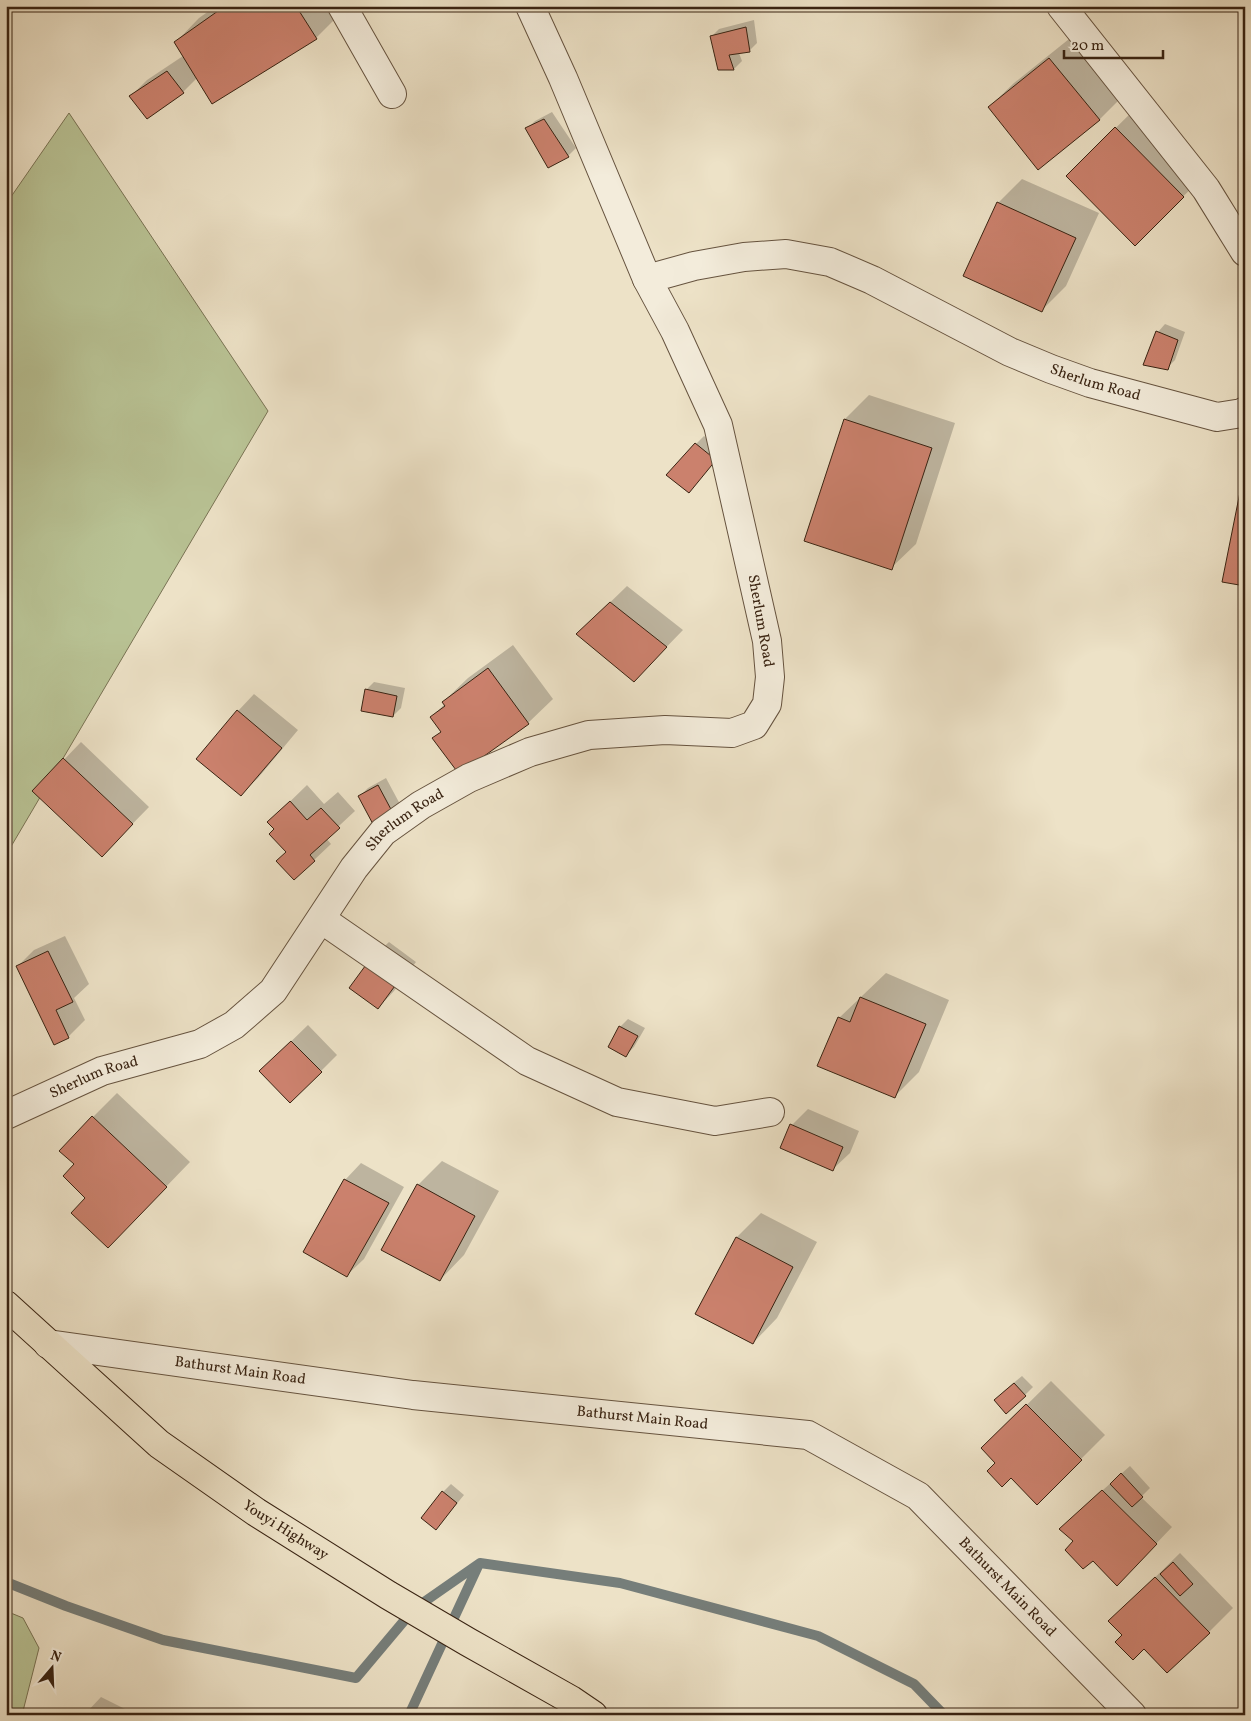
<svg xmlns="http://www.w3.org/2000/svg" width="1251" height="1721" font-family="Vollkorn,serif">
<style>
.green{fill:#b9c395;stroke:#797354}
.shadow{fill:#0003}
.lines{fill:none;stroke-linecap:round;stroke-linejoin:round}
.stream{stroke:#767e7a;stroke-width:10}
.building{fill:#cb816d;stroke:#392312}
.street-casing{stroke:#66533f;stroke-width:30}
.primary-casing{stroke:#392312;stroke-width:30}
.street{stroke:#f3ecdb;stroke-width:28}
.primary{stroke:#ede2c7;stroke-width:28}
.labels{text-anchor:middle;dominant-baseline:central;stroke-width:5;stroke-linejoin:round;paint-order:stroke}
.street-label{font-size:15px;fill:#392312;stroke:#f3ecdb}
</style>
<rect width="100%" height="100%" fill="#ede2c7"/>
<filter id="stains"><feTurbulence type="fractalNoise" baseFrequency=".004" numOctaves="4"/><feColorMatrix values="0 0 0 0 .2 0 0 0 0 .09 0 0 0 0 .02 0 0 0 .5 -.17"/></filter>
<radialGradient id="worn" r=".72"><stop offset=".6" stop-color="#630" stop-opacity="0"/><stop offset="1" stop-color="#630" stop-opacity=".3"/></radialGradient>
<path class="green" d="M 69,113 L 268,411 L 6,855 L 6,204 Z
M 6,1611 L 23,1618 L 39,1648 L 22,1715 L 6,1715 Z"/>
<path class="shadow" d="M 216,6 L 335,6 L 340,14 L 316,38 L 197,78 L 183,92 L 131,96 L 147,80 L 183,56 L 175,43 L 199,18 Z
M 754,20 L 757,43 L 749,51 L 739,53 L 742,61 L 734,69 L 719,69 L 711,37 L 719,29 Z
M 1074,35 L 1124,95 L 1099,120 L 989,107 L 1014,83 Z
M 1140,104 L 1208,172 L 1135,244 L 1067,176 Z
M 552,112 L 576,148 L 568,156 L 527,129 L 535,121 Z
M 1022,179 L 1099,213 L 1066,286 L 1042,310 L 998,203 Z
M 1165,324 L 1185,332 L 1175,360 L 1167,368 L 1144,364 L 1158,332 Z
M 869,395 L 955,423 L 916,544 L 891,568 L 845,419 Z
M 704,436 L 723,451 L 668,475 L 696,444 Z
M 627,586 L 683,630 L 650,664 L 594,618 Z
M 513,645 L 553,699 L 528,723 L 459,773 L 434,738 L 442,731 L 431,717 L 445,704 L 443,702 L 468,678 Z
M 374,682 L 405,688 L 401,708 L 393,716 L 366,690 Z
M 254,694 L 298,730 L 258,778 L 241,794 L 238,711 Z
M 81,742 L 149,807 L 102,855 L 34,791 Z
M 386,778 L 401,806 L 394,814 L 360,796 L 368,788 Z
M 307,785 L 324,804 L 338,792 L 355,811 L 326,838 L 331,844 L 294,879 L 287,852 L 276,829 L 269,822 Z
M 65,936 L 89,984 L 74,998 L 85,1020 L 68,1037 L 18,966 L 34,950 Z
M 389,942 L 416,962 L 394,991 L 378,1008 L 372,958 Z
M 886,973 L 949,1000 L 919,1072 L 895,1096 L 839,1018 Z
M 628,1019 L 645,1028 L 634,1047 L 626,1055 L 620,1027 Z
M 308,1025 L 337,1055 L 321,1071 L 277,1055 Z
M 117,1093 L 190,1162 L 132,1222 L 87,1198 L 75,1164 L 93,1117 Z
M 808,1109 L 859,1131 L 850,1153 L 833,1169 L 792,1125 Z
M 442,1161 L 499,1191 L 464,1255 L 440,1280 L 418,1185 Z
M 361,1163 L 404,1187 L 364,1259 L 347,1275 L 345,1180 Z
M 761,1213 L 817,1242 L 777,1318 L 753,1343 L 696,1313 L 737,1237 Z
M 1022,1376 L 1033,1387 L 1025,1395 L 1003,1392 Z
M 1051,1381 L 1105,1435 L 1037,1503 L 983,1448 Z
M 1130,1466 L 1150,1488 L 1141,1497 L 1172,1527 L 1133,1568 L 1075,1541 L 1077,1513 Z
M 451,1484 L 464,1495 L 436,1529 L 443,1492 Z
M 1180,1553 L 1233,1608 L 1209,1632 L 1145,1648 L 1124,1635 L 1135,1597 Z
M 101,1697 L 137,1715 L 84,1715 Z"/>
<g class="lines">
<path class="stream" d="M 6,1582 L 66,1606 L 163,1640 L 356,1678 L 414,1609 L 480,1563 L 620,1583 L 818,1636 L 914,1684 L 944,1715
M 409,1715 L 479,1564"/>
</g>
<path class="building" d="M 225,6 L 296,6 L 317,39 L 212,104 L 174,42 Z
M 746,27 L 750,52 L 729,55 L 734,70 L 718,70 L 710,36 Z
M 1049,58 L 1100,120 L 1038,170 L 988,107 Z
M 167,71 L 184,93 L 147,119 L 129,96 Z
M 544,119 L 569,157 L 548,168 L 525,128 Z
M 1115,127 L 1184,197 L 1135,246 L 1066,176 Z
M 997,202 L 1076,238 L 1042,312 L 963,276 Z
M 1156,331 L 1178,340 L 1168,370 L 1143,365 Z
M 844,419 L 932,448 L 892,570 L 804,541 Z
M 695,443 L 716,460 L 689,493 L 666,475 Z
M 1245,467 L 1245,586 L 1222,582 Z
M 610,602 L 667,647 L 634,682 L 576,634 Z
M 488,668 L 529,724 L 459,774 L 432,738 L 441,732 L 430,717 L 445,706 L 442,702 Z
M 365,689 L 397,696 L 393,717 L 361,711 Z
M 237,710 L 282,748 L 241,796 L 196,759 Z
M 63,758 L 133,824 L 102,857 L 32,791 Z
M 378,785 L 394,815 L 374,826 L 358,796 Z
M 290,801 L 307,820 L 321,808 L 340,828 L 310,855 L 315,861 L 294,880 L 276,861 L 286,852 L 269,834 L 274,829 L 267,822 Z
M 48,951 L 73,1002 L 56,1010 L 69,1038 L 54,1045 L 16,966 Z
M 371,958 L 400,979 L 378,1009 L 349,988 Z
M 860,997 L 926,1024 L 895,1098 L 817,1066 L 838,1017 L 850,1022 Z
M 619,1026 L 638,1036 L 626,1057 L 608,1047 Z
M 291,1041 L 322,1072 L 290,1103 L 259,1071 Z
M 92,1116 L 167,1187 L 108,1248 L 71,1213 L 85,1198 L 63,1176 L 74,1164 L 59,1151 Z
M 790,1124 L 843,1147 L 833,1171 L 780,1148 Z
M 344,1179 L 389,1203 L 347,1277 L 303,1252 Z
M 417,1184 L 475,1216 L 440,1281 L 381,1250 Z
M 736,1237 L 793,1267 L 753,1344 L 695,1314 Z
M 1014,1383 L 1026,1396 L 1006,1414 L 994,1400 Z
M 1026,1404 L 1082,1460 L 1037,1505 L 1011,1478 L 1002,1487 L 987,1471 L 995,1463 L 981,1448 Z
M 1121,1473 L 1143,1497 L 1132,1507 L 1110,1484 Z
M 1102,1490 L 1157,1544 L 1117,1586 L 1093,1561 L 1083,1569 L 1065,1550 L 1073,1541 L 1059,1529 Z
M 442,1491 L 457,1503 L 436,1530 L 421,1518 Z
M 1173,1562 L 1193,1584 L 1180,1596 L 1160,1574 Z
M 1155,1577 L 1210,1633 L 1167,1673 L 1144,1649 L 1133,1660 L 1115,1642 L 1122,1635 L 1108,1621 Z"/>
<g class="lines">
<g class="street-casing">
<g id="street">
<path d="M 342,6 L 392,94"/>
<path d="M 530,6 L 563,78 L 647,279"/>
<path d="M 1061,6 L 1206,189 L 1245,252"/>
<path d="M 321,919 L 527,1061 L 617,1102 L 715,1121 L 770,1112"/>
<path id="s1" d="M 6,1115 L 102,1071 L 200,1044 L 234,1025 L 273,991 L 354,868 L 383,832 L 421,805 L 469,778 L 530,752 L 589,735 L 665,730 L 732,733 L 754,725 L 767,704 L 770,677 L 767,641 L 718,425 L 675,331 L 647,279 L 694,266 L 744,257 L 786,254 L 830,262 L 872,280 L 1010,352 L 1051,369 L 1090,383 L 1217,417 L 1242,413 L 1245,411"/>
<path id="s2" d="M 48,1344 L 413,1395 L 808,1435 L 918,1496 L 1132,1715"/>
</g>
</g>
<g class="primary-casing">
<g id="primary">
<path id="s3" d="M 6,1305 L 159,1444 L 256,1512 L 388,1595 L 468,1642 L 571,1700 L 593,1715"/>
</g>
</g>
<use href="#street" class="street"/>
<use href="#primary" class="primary"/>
</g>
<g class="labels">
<g class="street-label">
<text stroke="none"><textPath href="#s1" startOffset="1838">Sherlum Road</textPath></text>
<text transform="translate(760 621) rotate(80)">Sherlum Road</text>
<text stroke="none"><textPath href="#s1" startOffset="516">Sherlum Road</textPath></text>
<text stroke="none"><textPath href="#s1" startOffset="96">Sherlum Road</textPath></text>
<text stroke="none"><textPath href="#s2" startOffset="194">Bathurst Main Road</textPath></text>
<text stroke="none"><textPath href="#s2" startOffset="599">Bathurst Main Road</textPath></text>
<text stroke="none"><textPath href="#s3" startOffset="360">Youyi Highway</textPath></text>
<text stroke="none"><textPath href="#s2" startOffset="1019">Bathurst Main Road</textPath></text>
</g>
</g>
<rect width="1251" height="1721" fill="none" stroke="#ede2c7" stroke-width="25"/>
<rect x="8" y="8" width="1236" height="1706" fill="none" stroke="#392312" stroke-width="2.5"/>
<rect x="12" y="12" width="1226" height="1696" fill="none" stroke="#392312"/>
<g transform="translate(52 1668) rotate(19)" stroke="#f3ecdb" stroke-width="4" paint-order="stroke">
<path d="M0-4L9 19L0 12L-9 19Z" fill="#392312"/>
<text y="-8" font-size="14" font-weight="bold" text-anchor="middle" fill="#392312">N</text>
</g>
<path d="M1064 50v8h99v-8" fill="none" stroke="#392312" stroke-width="2.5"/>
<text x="1071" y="50" font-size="15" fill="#392312" stroke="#f3ecdb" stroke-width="4" paint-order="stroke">20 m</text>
<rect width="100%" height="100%" filter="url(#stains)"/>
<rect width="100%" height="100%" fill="url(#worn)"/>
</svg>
